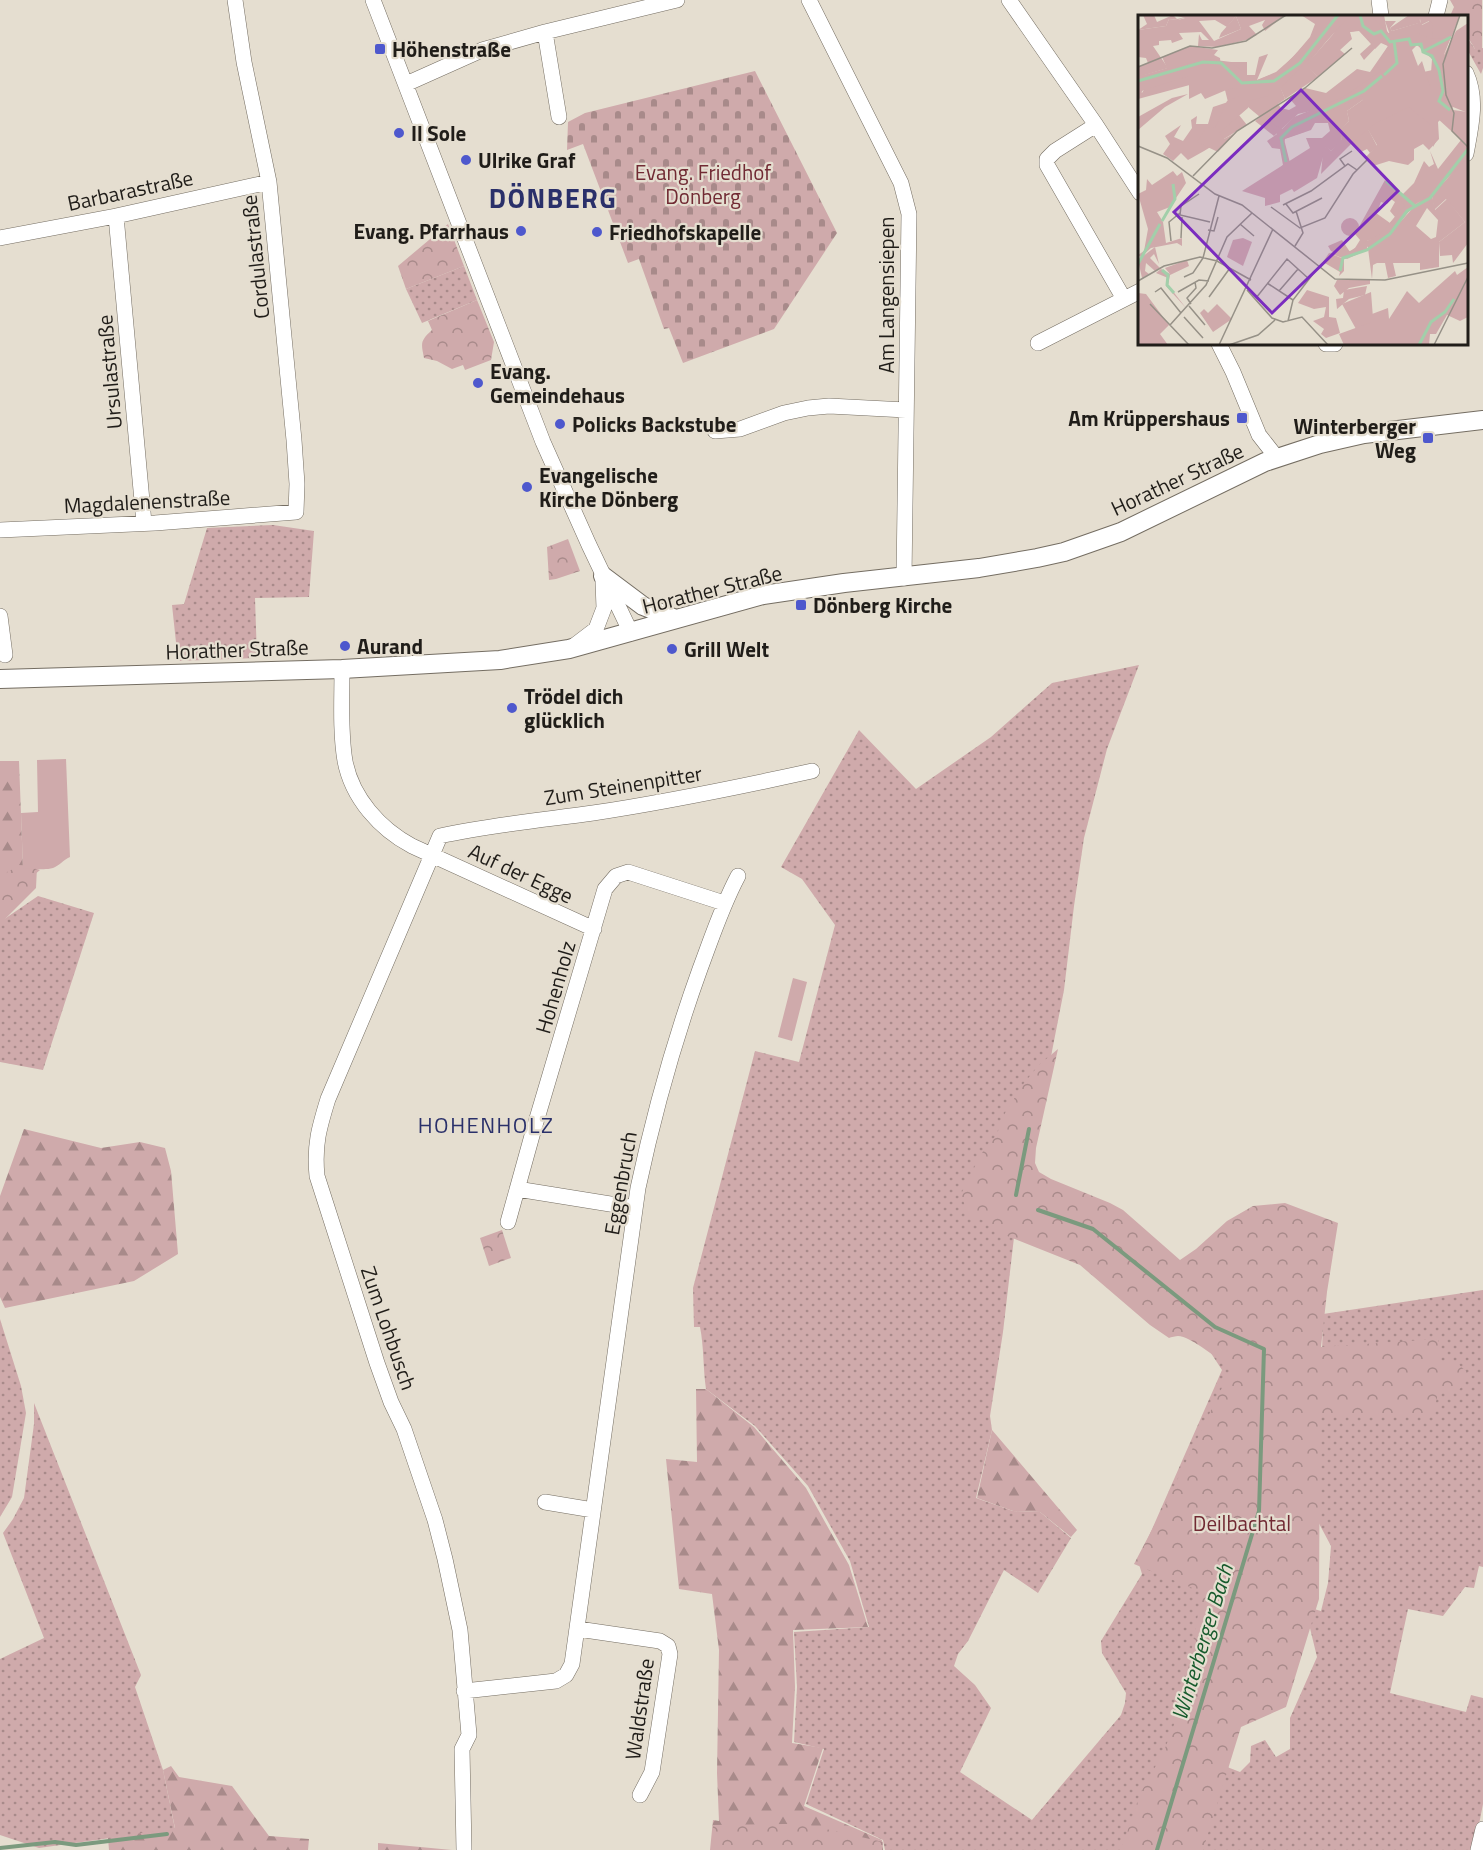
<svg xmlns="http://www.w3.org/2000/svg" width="1483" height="1850" font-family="'Titillium Web',sans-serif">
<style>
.grass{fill:url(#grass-dots)}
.forest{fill:url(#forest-firs)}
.cemetery{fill:url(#cemetery-stones)}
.park{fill:url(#park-crowns)}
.garden{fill:#cfaaab}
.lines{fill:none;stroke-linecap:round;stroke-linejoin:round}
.stream{stroke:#7b9a7e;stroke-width:4}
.minor-casing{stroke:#746d62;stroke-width:16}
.major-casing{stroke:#746d62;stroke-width:20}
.minor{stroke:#fff;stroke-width:15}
.major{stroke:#fff;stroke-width:18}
.poi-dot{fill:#4e58cd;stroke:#e5ded0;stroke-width:2}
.labels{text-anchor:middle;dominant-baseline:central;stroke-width:4.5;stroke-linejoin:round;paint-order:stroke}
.poi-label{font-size:21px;font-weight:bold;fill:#201d19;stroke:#e5ded0;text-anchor:start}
.park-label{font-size:21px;fill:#712a33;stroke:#e5ded0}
.street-label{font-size:21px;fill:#201d19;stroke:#e5ded0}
.neighbourhood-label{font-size:22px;letter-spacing:1.5px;fill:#2a306a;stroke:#e5ded0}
.water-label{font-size:22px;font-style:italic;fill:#165a2c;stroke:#e5ded0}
.district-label{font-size:27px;font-weight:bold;letter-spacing:1.5px;fill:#2a306a;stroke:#e5ded0}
.inset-river{fill:none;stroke:#a2cfaa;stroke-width:3}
.inset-road{fill:none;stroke:#969187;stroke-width:1.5}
.view{fill:#7b2cbf;fill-opacity:0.15;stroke:#7b2cbf;stroke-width:3}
.inset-edge{fill:none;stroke:#201d19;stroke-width:3}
</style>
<defs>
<pattern id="grass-dots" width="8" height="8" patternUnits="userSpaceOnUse" patternTransform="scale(1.5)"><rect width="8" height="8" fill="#cfaaab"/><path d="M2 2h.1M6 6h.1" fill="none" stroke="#a88a8a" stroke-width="1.8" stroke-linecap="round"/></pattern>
<pattern id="forest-firs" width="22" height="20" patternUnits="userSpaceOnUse" patternTransform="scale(1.5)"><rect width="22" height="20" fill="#cfaaab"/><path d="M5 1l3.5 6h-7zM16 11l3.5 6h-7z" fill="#a88a8a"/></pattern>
<pattern id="cemetery-stones" width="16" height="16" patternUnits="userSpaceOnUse" patternTransform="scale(1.5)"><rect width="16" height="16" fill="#cfaaab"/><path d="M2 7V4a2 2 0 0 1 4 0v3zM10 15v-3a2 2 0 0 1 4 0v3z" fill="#a88a8a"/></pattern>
<pattern id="park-crowns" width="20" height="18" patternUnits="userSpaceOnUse" patternTransform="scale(1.5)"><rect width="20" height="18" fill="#cfaaab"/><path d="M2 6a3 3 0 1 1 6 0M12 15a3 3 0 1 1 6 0" fill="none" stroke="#a88a8a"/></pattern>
</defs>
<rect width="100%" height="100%" fill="#e5ded0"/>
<path class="grass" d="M 1466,36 L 1475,49 L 1483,48 L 1483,68 L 1481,74 L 1467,49 Z
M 464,266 L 477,300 L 422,323 L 406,289 Z
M 273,525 L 314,531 L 309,597 L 255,598 L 257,658 L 178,661 L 172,605 L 184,604 L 207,528 Z
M 1139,665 L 1107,749 L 1084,838 L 1074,906 L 1064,990 L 1043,1097 L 1018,1203 L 1003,1332 L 990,1416 L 992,1430 L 976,1498 L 1013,1511 L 1040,1512 L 1071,1538 L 1038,1593 L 1004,1570 L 968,1641 L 958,1654 L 954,1666 L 975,1685 L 991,1708 L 960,1772 L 1032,1820 L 1121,1715 L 1125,1703 L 1126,1693 L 1102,1653 L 1101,1641 L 1142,1574 L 1138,1561 L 1222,1370 L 1207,1347 L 1234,1323 L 1222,1765 L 1240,1772 L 1250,1762 L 1251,1746 L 1265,1740 L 1276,1757 L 1290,1749 L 1290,1718 L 1317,1657 L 1308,1620 L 1297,1604 L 1321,1611 L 1328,1583 L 1331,1546 L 1306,1499 L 1321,1396 L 1323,1314 L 1483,1290 L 1483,1567 L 1479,1566 L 1474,1588 L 1465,1587 L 1443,1616 L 1408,1609 L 1390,1693 L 1466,1712 L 1471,1695 L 1483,1698 L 1483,1804 L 1474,1850 L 885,1850 L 883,1840 L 806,1804 L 824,1749 L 794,1742 L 797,1687 L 794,1632 L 869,1627 L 850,1561 L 808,1486 L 755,1426 L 706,1389 C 703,1368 704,1347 700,1327 L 694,1327 L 693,1288 L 755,1051 L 799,1062 L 835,925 L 802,879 L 781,867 L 859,730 L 916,789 L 991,737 L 1052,683 Z
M 38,896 L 94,913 L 43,1070 L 0,1062 L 0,922 Z
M 0,1319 L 21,1386 L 26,1413 L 12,1497 L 0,1517 Z
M 34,1403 L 141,1675 L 135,1687 L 163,1770 L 175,1829 L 39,1848 L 0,1835 L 0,1659 L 44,1638 L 3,1533 L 13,1519 L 24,1498 L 34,1424 Z"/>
<path class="forest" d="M 0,761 L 19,761 L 23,868 L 32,867 L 40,870 L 0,904 Z
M 24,1129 L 101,1148 L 140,1142 L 165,1148 L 171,1171 L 178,1254 L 134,1281 L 5,1308 L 0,1297 L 0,1196 Z
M 696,1389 L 706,1389 L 754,1427 L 806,1488 L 849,1565 L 868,1627 L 793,1630 L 795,1687 L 792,1743 L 823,1748 L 804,1806 L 882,1840 L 883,1850 L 710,1850 L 713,1820 L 719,1821 L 717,1773 L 719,1650 L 712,1594 L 679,1589 L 666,1459 L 697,1462 Z
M 992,1430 L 1077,1530 L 1071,1537 L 1040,1512 L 1013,1511 L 977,1498 Z
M 171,1766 L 179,1777 L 232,1786 L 269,1836 L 309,1839 L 308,1850 L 109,1850 L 108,1838 L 175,1828 L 163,1770 Z
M 378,1843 L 452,1850 L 378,1850 Z"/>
<path class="cemetery" d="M 755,71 L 837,233 L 774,329 L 683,363 L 669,328 L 664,329 L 639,259 L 628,263 L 583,144 L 567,150 L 568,122 L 585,113 Z"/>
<path class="park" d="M 1450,0 L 1482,0 L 1482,49 L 1475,49 L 1467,36 L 1466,16 L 1450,16 L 1454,7 Z
M 448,224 L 464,266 L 406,289 L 398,266 Z
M 477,300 L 494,342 L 491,360 L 465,370 L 463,365 L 452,369 L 437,361 L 424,358 C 421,343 420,341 432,330 L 428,321 Z
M 568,539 L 580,571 L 556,579 L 549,580 L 547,547 Z
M 19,865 L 37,867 L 36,888 L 0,924 L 0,877 Z
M 1058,1049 L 1036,1148 L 1035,1163 L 1039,1172 L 1051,1179 L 1110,1203 L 1123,1210 L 1180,1260 L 1196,1249 L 1227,1221 L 1253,1206 L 1285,1203 L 1338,1223 L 1327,1292 L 1321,1347 L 1438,1339 L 1441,1364 L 1456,1362 L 1469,1374 C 1461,1392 1458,1392 1438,1393 L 1433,1415 L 1320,1417 L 1319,1599 L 1286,1707 L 1241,1727 L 1203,1850 L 1121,1850 L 1140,1794 L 1164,1751 L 1191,1680 L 1188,1670 L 1202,1592 L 1134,1564 L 1169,1497 L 1231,1369 C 1221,1361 1190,1336 1178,1336 C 1176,1336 1171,1337 1169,1338 L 1150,1325 L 1080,1265 L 997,1232 L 985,1221 L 968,1215 L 961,1194 L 980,1156 L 988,1144 L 996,1136 L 1005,1113 L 1024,1083 L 1039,1065 Z
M 502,1230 L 511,1258 L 489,1266 L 480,1238 Z
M 785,1824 L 804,1824 L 883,1842 L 882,1850 L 712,1850 L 713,1825 Z"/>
<path class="garden" d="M 66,759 L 70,857 C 63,860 59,866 53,868 C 42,871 33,867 23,869 L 21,813 L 38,812 L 37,760 Z
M 793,978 L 807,982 L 792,1041 L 778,1037 Z"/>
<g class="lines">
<path class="stream" d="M 1016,1195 L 1029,1129
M 1038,1210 L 1093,1229 L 1215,1327 L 1264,1349 L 1259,1511 L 1157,1850
M 0,1848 L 55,1842 L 76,1845 L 167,1834"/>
<g class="minor-casing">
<path id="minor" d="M 373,0 L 543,442 L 589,545 L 631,633
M 809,0 L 901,183 L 909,214 L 904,578
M 1009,0 L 1096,125 L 1140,193
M 1379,0 L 1381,16
M 1436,16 L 1440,0
M 545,32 L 559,117
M 1466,73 C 1478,99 1471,127 1466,154
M 406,84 L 482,50 L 545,32 L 677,0
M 1096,125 L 1055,151 L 1047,159 L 1047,165 L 1124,299
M 116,216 L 144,523
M 0,238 L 116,216 L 269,182
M 1038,343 L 1140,291
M 1219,344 L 1233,372 L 1259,435 L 1277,458
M 1326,344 L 1335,344
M 715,431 L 740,429 L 784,413 L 808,408 L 829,406 L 906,410
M 0,530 L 155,523 L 296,512 L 297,484 L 294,440 L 269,182 L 244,62 L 235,0
M 0,616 L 5,655
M 575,645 L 596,629 L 604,608 L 603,582
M 342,669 C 342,699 340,731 345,761 C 352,798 380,829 412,846 L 594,929
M 517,1189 L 635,1208
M 508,1222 L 533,1132 L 605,889 L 616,876 L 628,872 L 724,903
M 545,1502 L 593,1510
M 578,1629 L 660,1641 L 668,1646 L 670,1654 L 652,1772 L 640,1795
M 464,1691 L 556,1681 L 566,1675 L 572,1664 L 638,1188 C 654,1113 674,1041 700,969 C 712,937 722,906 738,876
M 464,1850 L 462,1749 L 469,1735 L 460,1630 L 445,1559 L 435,1520 L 404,1429 L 391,1402 L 377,1363 L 317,1176 C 314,1145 319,1128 328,1099 L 440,836 C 490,825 542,820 593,813 C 666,802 739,787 812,771
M 1478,1850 L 1483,1829"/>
</g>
<g class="major-casing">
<path id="major" d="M 603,576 L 643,606 L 676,619
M 0,679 L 342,669 L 500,660 L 569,649 L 763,595 L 844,583 L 979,568 L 1037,558 L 1064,552 L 1121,532 L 1265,462 L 1320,444 L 1364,434 L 1483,420"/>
</g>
<use href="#minor" class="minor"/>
<use href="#major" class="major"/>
</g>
<g class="poi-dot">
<rect x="374" y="43" width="12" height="12" rx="3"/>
<circle cx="399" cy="133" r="6"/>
<circle cx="466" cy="160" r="6"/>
<circle cx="521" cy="231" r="6"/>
<circle cx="597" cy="232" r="6"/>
<circle cx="478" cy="383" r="6"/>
<rect x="1236" y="412" width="12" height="12" rx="3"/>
<circle cx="560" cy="424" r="6"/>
<rect x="1422" y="432" width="12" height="12" rx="3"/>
<circle cx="527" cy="487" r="6"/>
<rect x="795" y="599" width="12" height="12" rx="3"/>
<circle cx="345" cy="646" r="6"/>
<circle cx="672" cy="649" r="6"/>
<circle cx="512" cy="708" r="6"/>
</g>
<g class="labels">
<g class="poi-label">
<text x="392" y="49">Höhenstraße</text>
<text x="411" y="133">Il Sole</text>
<text x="478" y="160">Ulrike Graf</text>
<text x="509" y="231" text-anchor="end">Evang. Pfarrhaus</text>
<text x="609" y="232">Friedhofskapelle</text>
<text x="490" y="371">Evang.<tspan x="490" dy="24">Gemeindehaus</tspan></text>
<text x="1230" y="418" text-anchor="end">Am Krüppershaus</text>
<text x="572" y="424">Policks Backstube</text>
<text x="1416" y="426" text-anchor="end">Winterberger<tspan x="1416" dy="24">Weg</tspan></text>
<text x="539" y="475">Evangelische<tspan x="539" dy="24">Kirche Dönberg</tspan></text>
<text x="813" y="605">Dönberg Kirche</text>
<text x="357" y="646">Aurand</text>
<text x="684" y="649">Grill Welt</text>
<text x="524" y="696">Trödel dich<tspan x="524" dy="24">glücklich</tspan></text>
</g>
<g class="park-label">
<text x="703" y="172">Evang. Friedhof<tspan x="703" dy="24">Dönberg</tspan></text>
<text x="1242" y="1523">Deilbachtal</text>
</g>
<g class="street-label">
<text transform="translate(130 190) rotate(-12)">Barbarastraße</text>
<text transform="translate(255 257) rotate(-96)">Cordulastraße</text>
<text transform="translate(886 295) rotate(-90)">Am Langensiepen</text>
<text transform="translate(109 372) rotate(-95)">Ursulastraße</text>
<text transform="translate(1177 479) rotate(-25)">Horather Straße</text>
<text transform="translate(147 501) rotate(-3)">Magdalenenstraße</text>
<text transform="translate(712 589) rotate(-14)">Horather Straße</text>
<text transform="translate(237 649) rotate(-2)">Horather Straße</text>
<text transform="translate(623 785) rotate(-9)">Zum Steinenpitter</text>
<text transform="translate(521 873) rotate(25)">Auf der Egge</text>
<text transform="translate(555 987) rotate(-74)">Hohenholz</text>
<text transform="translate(620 1183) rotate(-80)">Eggenbruch</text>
<text transform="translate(389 1328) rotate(71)">Zum Lohbusch</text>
<text transform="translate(639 1709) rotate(-82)">Waldstraße</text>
</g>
<g class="neighbourhood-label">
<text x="486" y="1125">HOHENHOLZ</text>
</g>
<g class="water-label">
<text transform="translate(1202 1642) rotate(-73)">Winterberger Bach</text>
</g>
<g class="district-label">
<text x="553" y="197">DÖNBERG</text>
</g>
</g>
<g transform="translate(1138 15)">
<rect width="330" height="330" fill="#e5ded0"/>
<path d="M 35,0 L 132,1 L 147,0 L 127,16 L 124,10 L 127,5 L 111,11 L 119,20 L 108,25 L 79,32 L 60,31 L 61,19 L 64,25 L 71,25 L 63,17 L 41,18 L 45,24 L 34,28 L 33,25 L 21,26 L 21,30 L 15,31 L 30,53 L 0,62 L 0,52 L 10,48 L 8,43 L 0,42 L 0,15 L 28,11 L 31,4 L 40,5 L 47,3 ZM 98,1 L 103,14 L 76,26 L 61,6 L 77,5 L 89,12 ZM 163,0 L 246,0 L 249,16 L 281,58 L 299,54 L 303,76 L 226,84 L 209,96 L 211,106 L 202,116 L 204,124 L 201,129 L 193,136 L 188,132 L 179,163 L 156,177 L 154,174 L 142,180 L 142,187 L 127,191 L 127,183 L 104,176 L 172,133 L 168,123 L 184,123 L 192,116 L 190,108 L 177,108 L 173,115 L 147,124 L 146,128 L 142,124 L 173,96 L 160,99 L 136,121 L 117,106 L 122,102 L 110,92 L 101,100 L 109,110 L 66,136 L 50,145 L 43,138 L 35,146 L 25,139 L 32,129 L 27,121 L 43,110 L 36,122 L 45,126 L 54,113 L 53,105 L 59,101 L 58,109 L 70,109 L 75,92 L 90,87 L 87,75 L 93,47 L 109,47 L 109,61 L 117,60 L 121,42 L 130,39 L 119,65 L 138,57 L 155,42 L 172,22 L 177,9 ZM 221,16 L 233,29 L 222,39 L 226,45 L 243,27 L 250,31 L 232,57 L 219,54 L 188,78 L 167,73 L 151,83 L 158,91 L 151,95 L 143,93 L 140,89 L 147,84 L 142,71 L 197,17 L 168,50 L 180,62 L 207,39 L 202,35 L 214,24 L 212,17 ZM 271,0 L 322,0 L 305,42 L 293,28 L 291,6 L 283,10 L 282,4 L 281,8 L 254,16 L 252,13 ZM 58,53 L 59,68 L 0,84 L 0,72 L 4,78 L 10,67 ZM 50,79 L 27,92 L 0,115 L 0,102 L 34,83 ZM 229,112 L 239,131 L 232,138 L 229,134 L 223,137 L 214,127 ZM 330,141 L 330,228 L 315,248 L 314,240 L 302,241 L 301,227 L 327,207 L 308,184 L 296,195 L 294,180 ZM 35,156 L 39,161 L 44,157 L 48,168 L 32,192 L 19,197 L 25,207 L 28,228 L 44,223 L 44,231 L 39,228 L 13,233 L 3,242 L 0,240 L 6,236 L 10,214 L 0,179 L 8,175 L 9,164 L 14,170 ZM 247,165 L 276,191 L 253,217 L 229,226 L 229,235 L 209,244 L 193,236 L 190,231 L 204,225 L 212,237 L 217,233 L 222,225 L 217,219 ZM 253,184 L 257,187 L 252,196 L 257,202 L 252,208 L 238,198 L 229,202 L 239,197 L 243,187 L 249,189 ZM 49,245 L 51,251 L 32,260 L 30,270 L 48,293 L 28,271 L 30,263 L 18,258 L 23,254 L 32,259 L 27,253 ZM 199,265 L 232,265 L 232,269 L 211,273 L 202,280 L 196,271 ZM 169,275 L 191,282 L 191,302 L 198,303 L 202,318 L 188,323 L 183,319 L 186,314 L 175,306 L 186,302 L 188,292 L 176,294 L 160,288 ZM 233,277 L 236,316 L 218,314 L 204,289 Z" fill="#cfaaab" fill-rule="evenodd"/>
<path d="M 5,0 L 16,0 L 19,7 L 35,0 L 39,4 L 48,2 L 40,5 L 31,4 L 28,11 L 0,15 L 9,9 ZM 98,1 L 103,14 L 81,23 L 83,18 ZM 281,4 L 284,10 L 292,6 L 295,9 L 294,25 L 305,42 L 318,16 L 330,8 L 330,98 L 315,92 L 300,107 L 301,124 L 291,135 L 285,129 L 276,134 L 276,145 L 270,150 L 251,146 L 235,151 L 228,142 L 239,130 L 229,113 L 183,159 L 185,137 L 188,131 L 193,136 L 204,124 L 201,116 L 211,106 L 209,96 L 226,84 L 292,76 L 299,54 L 293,41 L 283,30 L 252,20 L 247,6 L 258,6 L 252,13 L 254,16 L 280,8 ZM 197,16 L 169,50 L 180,62 L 147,84 L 142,72 ZM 52,31 L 80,35 L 76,40 L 82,43 L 83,53 L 10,67 L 3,78 L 0,62 L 29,53 L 24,42 ZM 330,133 L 328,145 L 309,160 L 294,180 L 297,195 L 309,184 L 327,207 L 301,227 L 301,252 L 282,255 L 282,248 L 255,248 L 258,261 L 250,263 L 247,248 L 239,248 L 235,250 L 234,264 L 229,226 L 253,217 ZM 289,193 L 300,205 L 298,222 L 293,224 L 278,211 ZM203 212a9 9 0 1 1 18 0a9 9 0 1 1-18 0ZM 17,232 L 21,249 L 16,239 L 12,243 L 22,253 L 17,256 L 8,248 L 7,256 L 11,259 L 4,263 L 0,245 ZM 191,238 L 206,244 L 206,256 L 201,261 L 202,257 L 185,247 ZM 229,271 L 227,280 L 211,284 L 199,294 L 198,284 L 205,283 L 206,275 ZM 0,278 L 8,279 L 31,310 L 22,319 L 30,330 L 0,330 ZM 79,289 L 94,304 L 75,317 L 62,298 L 66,294 L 70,298 Z" fill="#cfaaab" fill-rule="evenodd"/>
<path d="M 105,223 L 114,227 L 105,251 L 89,242 L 95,225 Z" fill="#cfaaab"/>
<path d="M 188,0 L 233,0 L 250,18 L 279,18 L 293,24 L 305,23 L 317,14 L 306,37 L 307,78 L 315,95 L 330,97 L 330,141 L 320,154 L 270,196 L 251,220 L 207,244 L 191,238 L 212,236 L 243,218 L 267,190 L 260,184 L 276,168 L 286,146 L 291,152 L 296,149 L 292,136 L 300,154 L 323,125 L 299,103 L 300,123 L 295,132 L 294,111 L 271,92 L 238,108 L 212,129 L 202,116 L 213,106 L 209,97 L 225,86 L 225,81 L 170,106 L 164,111 L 166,117 L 146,124 L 153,152 L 138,157 L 145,150 L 142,134 L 134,133 L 129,126 L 139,119 L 131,107 L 144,114 L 156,102 L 205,82 L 243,56 L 239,51 L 250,31 L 243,28 L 237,34 L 223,15 L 212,17 L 208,5 L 142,74 L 131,74 L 130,81 L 110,86 L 110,93 L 81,118 L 86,124 L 99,117 L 80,137 L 59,127 L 69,112 L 77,113 L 89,86 L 101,81 L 101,74 L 93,73 L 67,84 L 63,78 L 51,84 L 51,61 L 0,77 L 1,61 L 70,44 L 93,47 L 109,60 L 119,60 L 116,66 L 122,64 L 140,57 L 174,22 L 180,24 L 192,7 ZM 279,30 L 294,44 L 292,72 L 284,46 L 280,51 L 274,35 ZM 330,252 L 330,302 L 322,306 L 309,300 L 298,319 L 292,319 L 291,330 L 206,330 L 201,319 L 234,307 L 234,299 L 250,293 L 251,304 L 269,276 L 281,288 L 317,256 L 319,260 Z" fill="#cfaaab" fill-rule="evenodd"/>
<path class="inset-river" d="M 222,0 L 225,11 L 236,19 L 243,16 L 252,27 L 271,24 L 273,30 L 283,29 L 285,37 L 294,41 L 301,55 L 305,76 L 301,86 L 312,95M 286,36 L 313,22M 246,60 L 259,48 L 256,26M 0,66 L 65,47 L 83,48 L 104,68 L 136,66 L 162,48 L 200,0M 148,147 L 143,123 L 154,112 L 226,76 L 244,61M 248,166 L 277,191M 24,206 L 37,184 L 35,169M 0,249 L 22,209M 24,255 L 30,260 L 29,270 L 36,278M 202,256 L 205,243 L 229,235 L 252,219 L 269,196 L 292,183 L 330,134M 281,330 L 293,307 L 307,297 L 316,284"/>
<path class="inset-road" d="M 322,0 L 305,49 L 308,80 L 316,98 L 314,116 L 330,132M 0,52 L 52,31 L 74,33 L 108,26 L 148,0M 0,131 L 29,143 L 77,179 L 104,190 L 197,264 L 247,265 L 330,248M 207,151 L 202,144 L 214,136M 55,161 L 99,116 L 167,73 L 214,33M 61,179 L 43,191 L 42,200 L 72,207M 148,189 L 155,198 L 184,183M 145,190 L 173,176 L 210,149 L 219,155M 133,192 L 162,213 L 187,203 L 215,159 L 230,144M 102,209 L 116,221M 70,215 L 76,216 L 80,202M 43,223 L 44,202M 33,226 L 31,207 L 42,198M 157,231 L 165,218 L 158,196M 65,243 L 81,181M 46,262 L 55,258 L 65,243M 0,266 L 26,251 L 62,242 L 79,246 L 113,265M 129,268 L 155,285M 109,275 L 134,303 L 145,307 L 164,302 L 190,330M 141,276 L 160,254M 17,277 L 23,273 L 43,298M 40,277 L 61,265 L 71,266M 71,282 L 92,253M 118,283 L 149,244 L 171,264M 12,289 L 51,330M 53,289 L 49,283 L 58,273 L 57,267M 51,291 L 67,310M 46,302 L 65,323M 150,306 L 155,285 L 178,255M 32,310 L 68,270 L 89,222 L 114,198M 81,330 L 135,214M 91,330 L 120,320 L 137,305M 296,330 L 330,262"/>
<path class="view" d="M 163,75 L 260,176 L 134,298 L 36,197 Z"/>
<rect width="330" height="330" class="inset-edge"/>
</g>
</svg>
